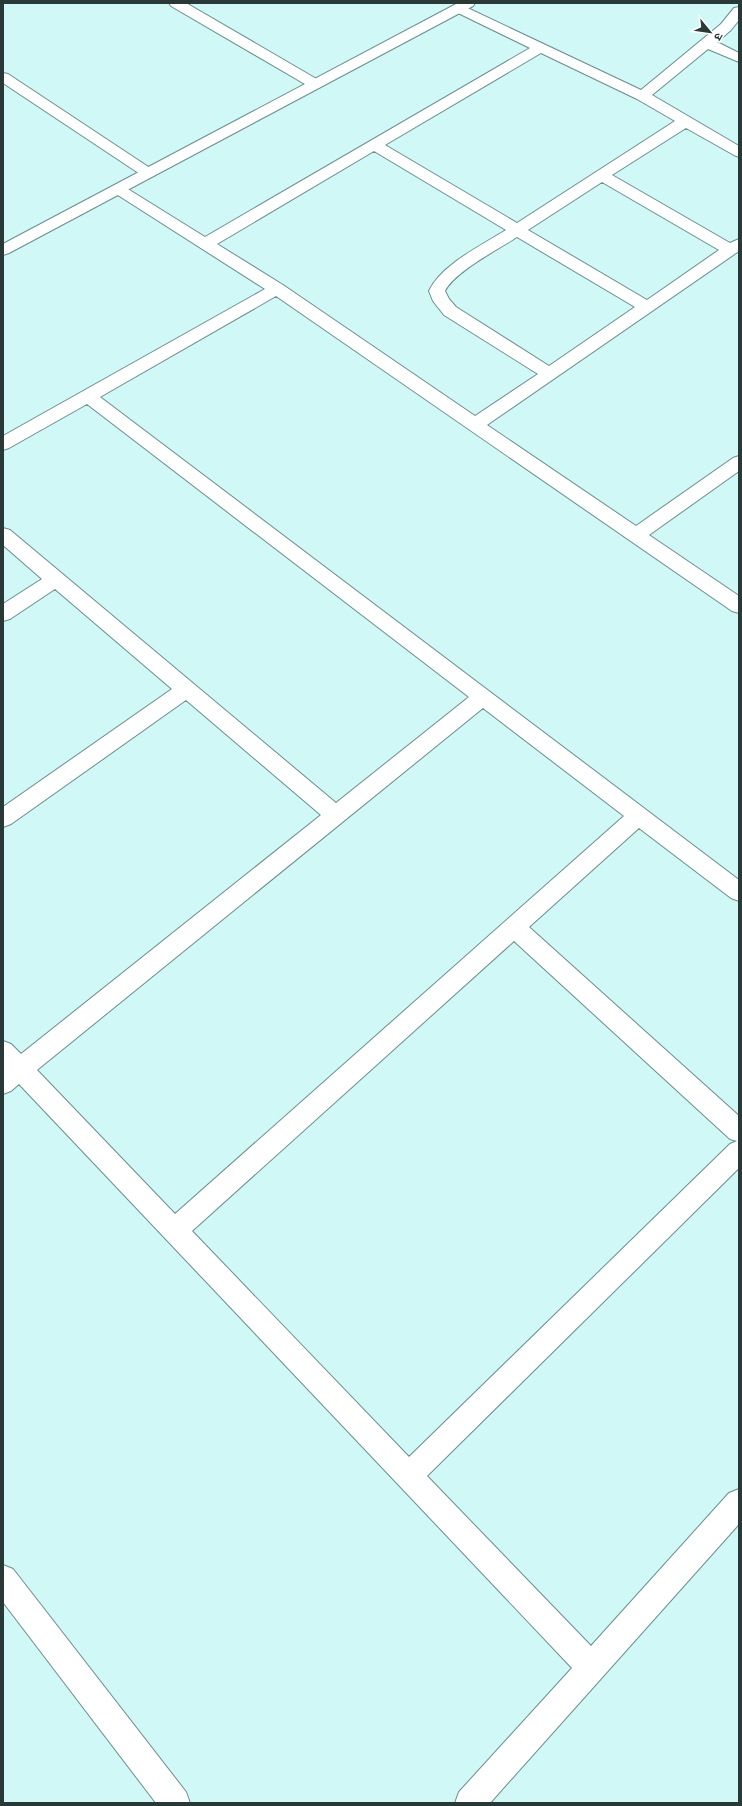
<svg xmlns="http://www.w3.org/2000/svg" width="742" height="1806" font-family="Cabin,'Noto Sans Devanagari',sans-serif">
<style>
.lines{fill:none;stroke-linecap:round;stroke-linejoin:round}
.minor-casing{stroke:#698e8d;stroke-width:2}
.tertiary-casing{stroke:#698e8d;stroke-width:2}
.secondary-casing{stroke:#698e8d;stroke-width:2}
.minor{fill:#fff;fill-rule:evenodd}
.tertiary{fill:#fff;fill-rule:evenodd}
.secondary{fill:#fff;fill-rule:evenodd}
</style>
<rect width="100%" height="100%" fill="#d0f8f6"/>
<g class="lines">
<g class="minor-casing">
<path id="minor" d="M 169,3 L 186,3 L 320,81 L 322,84 L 320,87 L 315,88 L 310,87 L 171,6 Z
M 459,4 L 641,90 L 721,24 L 734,8 L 739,7 L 739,20 L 731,30 L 717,42 L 739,53 L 739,62 L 708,49 L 652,95 L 739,146 L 739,157 L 734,155 L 686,128 L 612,175 L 730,243 L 739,239 L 739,251 L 487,425 L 636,526 L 733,458 L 739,456 L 739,471 L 649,535 L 739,596 L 739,613 L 732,611 L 276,296 L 100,397 L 739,880 L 739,901 L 731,898 L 639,828 L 529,927 L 739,1116 L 739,1168 L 427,1476 L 591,1646 L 729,1493 L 739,1489 L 739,1524 L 490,1803 L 455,1803 L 459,1792 L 572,1668 L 19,1084 L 11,1091 L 3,1094 L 3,1041 L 11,1044 L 21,1054 L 321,815 L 186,700 L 11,824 L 3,827 L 3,807 L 172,689 L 55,589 L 10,619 L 3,621 L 3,604 L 42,579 L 3,545 L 3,528 L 10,530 L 336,803 L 469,697 L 87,404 L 9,448 L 3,450 L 3,436 L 265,289 L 113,192 L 110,189 L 113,186 L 118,184 L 123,186 L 205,237 L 530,48 L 454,11 L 452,8 L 454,5 ZM 541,53 L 637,99 L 675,121 L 517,223 L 385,145 ZM 374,151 L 506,230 C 482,245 441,265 429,291 L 433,301 L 444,315 L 538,374 L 475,416 L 283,285 L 217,244 ZM 602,182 L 719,250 L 647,300 L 528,230 ZM 517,237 L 635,307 L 549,366 L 456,307 L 449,299 L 445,291 C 454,272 499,249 517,237 ZM 483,708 L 624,816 L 175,1214 L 37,1070 ZM 514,941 L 730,1139 L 737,1141 L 730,1144 L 409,1457 L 192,1231 Z
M 3,73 L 8,74 L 153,170 L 156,173 L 153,176 L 148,178 L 143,176 L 3,83 Z"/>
</g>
<g class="tertiary-casing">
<path id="tertiary" d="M 3,1565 L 13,1569 L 186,1792 L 190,1803 L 156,1803 L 3,1602 Z"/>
</g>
<g class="secondary-casing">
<path id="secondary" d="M 458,3 L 475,3 L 473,6 L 9,253 L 3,255 L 3,244 Z"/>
</g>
<use href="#minor" class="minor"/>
<use href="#tertiary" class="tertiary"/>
<use href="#secondary" class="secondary"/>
</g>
<rect width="742" height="1806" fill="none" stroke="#293938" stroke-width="8"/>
<g transform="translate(710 32) rotate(119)" stroke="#ffffff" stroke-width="3" paint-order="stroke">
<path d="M0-3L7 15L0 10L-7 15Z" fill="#293938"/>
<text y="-6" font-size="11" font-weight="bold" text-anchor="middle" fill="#293938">उ</text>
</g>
</svg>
